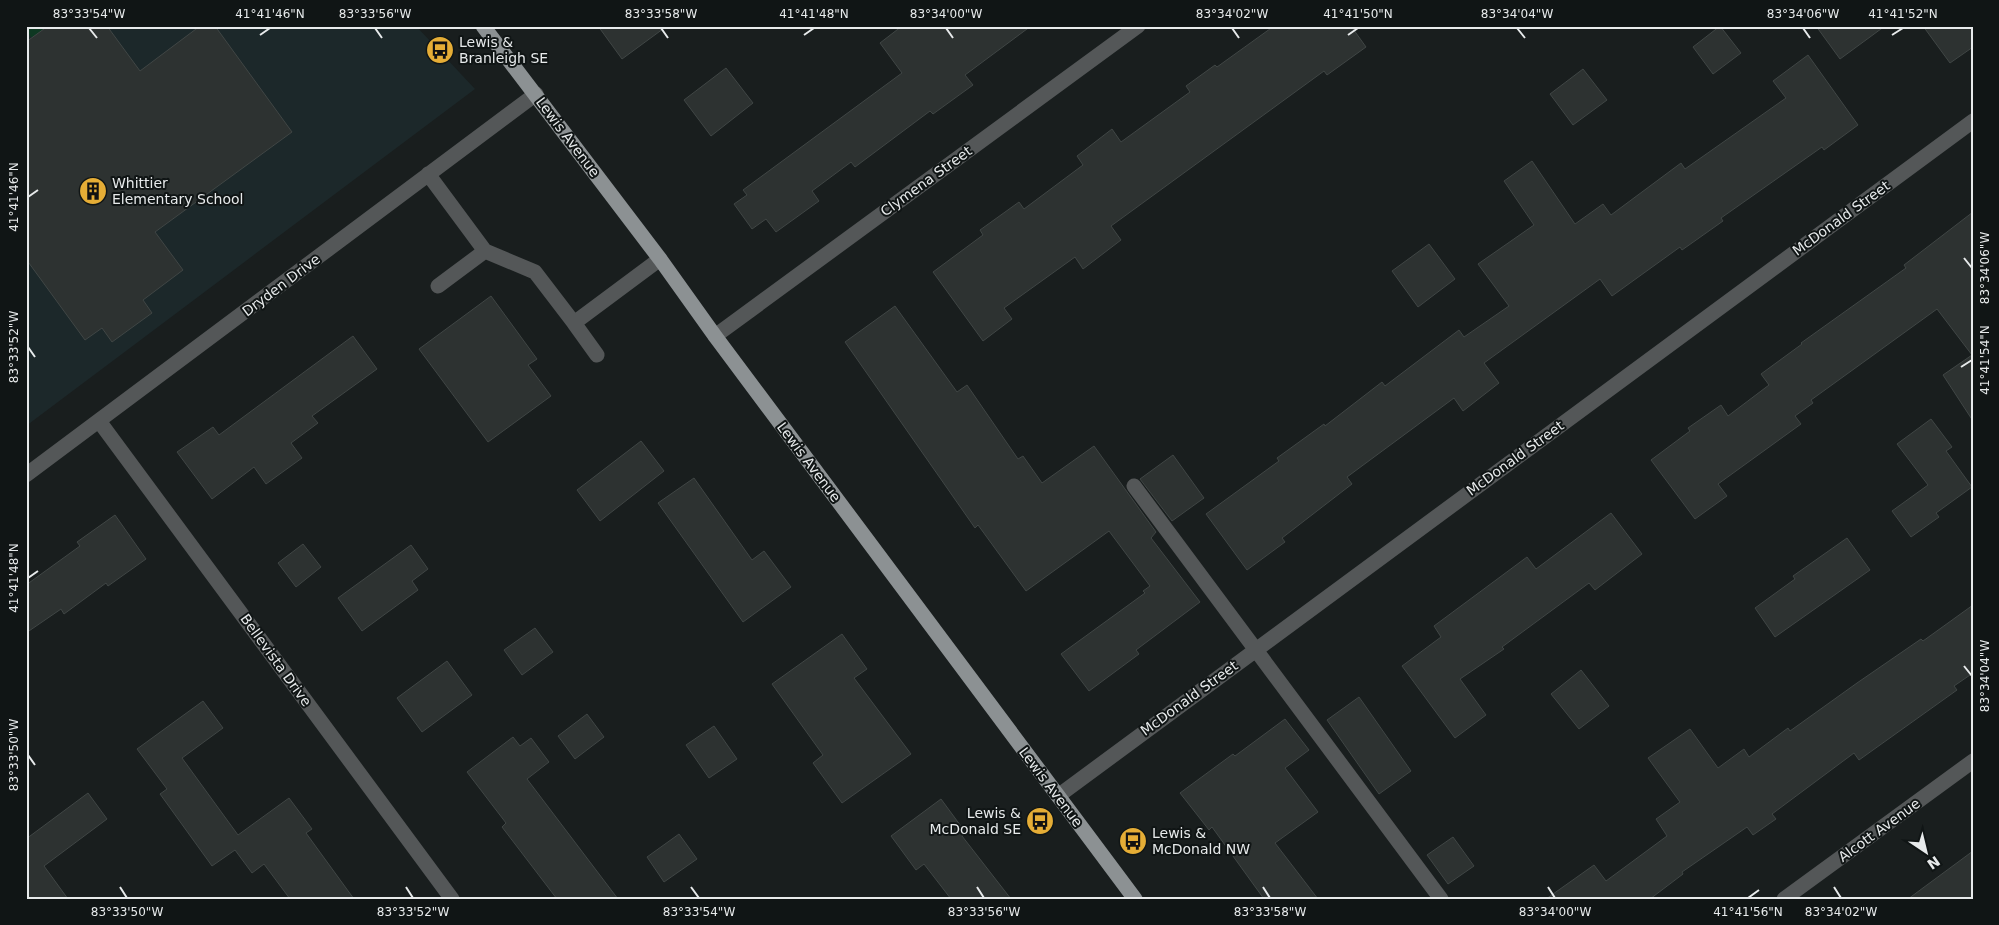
<svg xmlns="http://www.w3.org/2000/svg" width="1999" height="925" font-family="'DejaVu Sans',sans-serif">
<style>
.built{fill:#1c282a}
.green{fill:#0e3822}
.building{fill:#2d3231;stroke:#404645}
.lines{fill:none;stroke-linecap:round;stroke-linejoin:round}
.minor{stroke:#545758;stroke-width:15}
.major{stroke:#8c9193;stroke-width:15}
.ticks{fill:none;stroke:#e7eaeb;stroke-width:2}
.labels{text-anchor:middle;dominant-baseline:central;stroke-width:4;stroke-linejoin:round;paint-order:stroke}
.poi-label{font-size:14px;fill:#e7eaeb;stroke:#101515;text-anchor:start}
.street-label{font-size:14px;fill:#e7eaeb;stroke:#101515}
.neatline{fill:none;stroke:#e7eaeb;stroke-width:2}
.ticks-label{font-size:12px;text-anchor:middle;fill:#e7eaeb}
</style>
<rect width="100%" height="100%" fill="#191e1e"/>
<path class="built" d="M 26,26 L 416,26 L 475,89 L 26,426 Z"/>
<path class="green" d="M 26,26 L 48,26 L 32,38 L 26,31 Z"/>
<path class="building" d="M 48,26 L 107,26 L 140,71 L 200,26 L 215,26 L 292,132 L 155,232 L 183,270 L 143,300 L 152,313 L 112,342 L 102,328 L 85,340 L 26,259 L 26,42 Z
M 598,26 L 667,26 L 622,59 Z
M 902,26 L 1031,26 L 965,75 L 973,85 L 933,114 L 930,111 L 855,167 L 851,162 L 812,191 L 819,201 L 776,232 L 766,219 L 752,229 L 734,204 L 747,195 L 743,190 L 902,73 L 880,43 Z
M 1274,26 L 1351,26 L 1366,47 L 1327,75 L 1324,71 L 1111,226 L 1121,240 L 1083,269 L 1075,257 L 1004,308 L 1012,319 L 983,341 L 933,272 L 983,235 L 980,230 L 1019,202 L 1024,209 L 1083,165 L 1077,156 L 1112,129 L 1121,142 L 1190,92 L 1186,86 L 1215,65 L 1217,67 Z
M 1720,26 L 1741,53 L 1713,74 L 1693,47 Z
M 1816,26 L 1885,26 L 1840,59 Z
M 1923,26 L 1973,26 L 1973,47 L 1950,63 Z
M 1808,55 L 1858,125 L 1824,150 L 1822,147 L 1721,218 L 1723,221 L 1682,250 L 1680,247 L 1612,296 L 1600,279 L 1484,363 L 1499,383 L 1463,411 L 1454,398 L 1347,477 L 1352,484 L 1282,538 L 1285,542 L 1247,570 L 1206,514 L 1279,461 L 1277,458 L 1324,424 L 1325,426 L 1382,382 L 1385,386 L 1459,330 L 1464,337 L 1509,306 L 1478,264 L 1534,225 L 1504,181 L 1532,161 L 1575,224 L 1603,204 L 1611,215 L 1681,163 L 1685,169 L 1786,98 L 1773,81 Z
M 726,68 L 753,103 L 711,136 L 684,100 Z
M 1583,69 L 1607,100 L 1573,125 L 1550,94 Z
M 1973,212 L 1973,421 L 1943,375 L 1972,355 L 1937,309 L 1811,400 L 1813,403 L 1795,416 L 1801,424 L 1718,484 L 1727,496 L 1695,519 L 1651,460 L 1690,431 L 1688,428 L 1721,405 L 1728,416 L 1769,385 L 1761,374 L 1802,344 L 1801,343 L 1906,268 L 1904,265 Z
M 1429,244 L 1455,279 L 1418,307 L 1392,271 Z
M 491,296 L 537,359 L 528,365 L 551,396 L 488,442 L 419,349 Z
M 895,306 L 957,392 L 967,385 L 1018,459 L 1023,456 L 1042,483 L 1094,446 L 1156,532 L 1151,538 L 1200,602 L 1136,650 L 1139,654 L 1089,691 L 1061,654 L 1145,593 L 1143,591 L 1150,586 L 1109,531 L 1026,591 L 978,525 L 975,528 L 845,342 Z
M 353,336 L 377,369 L 312,416 L 318,423 L 291,443 L 302,458 L 266,484 L 254,467 L 212,499 L 177,452 L 213,427 L 219,435 Z
M 1931,419 L 1952,447 L 1946,451 L 1972,487 L 1936,513 L 1939,517 L 1911,537 L 1892,511 L 1928,485 L 1897,444 Z
M 641,441 L 664,471 L 600,521 L 577,490 Z
M 1173,455 L 1204,498 L 1172,521 L 1140,479 Z
M 694,478 L 752,560 L 764,551 L 791,587 L 743,622 L 658,503 Z
M 1611,513 L 1642,554 L 1595,590 L 1589,583 L 1502,647 L 1504,649 L 1460,679 L 1486,715 L 1455,738 L 1402,666 L 1441,637 L 1434,626 L 1527,557 L 1536,569 Z
M 115,515 L 146,559 L 108,586 L 106,583 L 64,614 L 61,609 L 26,633 L 26,585 L 80,546 L 77,542 Z
M 1847,538 L 1870,570 L 1775,637 L 1755,608 L 1795,579 L 1793,576 Z
M 303,544 L 321,567 L 296,587 L 278,563 Z
M 411,545 L 428,569 L 412,581 L 418,590 L 362,631 L 338,598 Z
M 1973,605 L 1973,673 L 1954,686 L 1957,690 L 1859,760 L 1854,753 L 1772,814 L 1776,819 L 1753,835 L 1747,827 L 1682,872 L 1683,874 L 1650,899 L 1546,899 L 1594,865 L 1606,881 L 1667,836 L 1656,819 L 1680,802 L 1648,758 L 1690,729 L 1718,768 L 1744,749 L 1749,757 L 1788,728 L 1790,731 L 1857,683 L 1921,639 L 1923,641 Z
M 535,628 L 553,652 L 522,675 L 504,650 Z
M 842,634 L 867,669 L 854,678 L 911,754 L 842,803 L 813,763 L 823,755 L 772,684 Z
M 447,661 L 472,695 L 422,732 L 397,698 Z
M 1581,670 L 1609,706 L 1579,729 L 1551,694 Z
M 1359,697 L 1411,771 L 1379,794 L 1327,720 Z
M 203,701 L 223,728 L 182,758 L 238,835 L 289,798 L 312,829 L 306,833 L 354,899 L 290,899 L 264,864 L 252,873 L 235,850 L 212,866 L 160,794 L 167,789 L 137,749 Z
M 587,714 L 604,737 L 575,759 L 558,736 Z
M 1285,719 L 1309,750 L 1285,768 L 1318,812 L 1275,843 L 1318,899 L 1264,899 L 1212,827 L 1209,830 L 1180,793 L 1233,754 L 1235,756 Z
M 714,726 L 737,759 L 709,778 L 686,745 Z
M 513,737 L 520,746 L 531,738 L 549,762 L 527,779 L 618,899 L 557,899 L 502,827 L 506,823 L 467,772 Z
M 88,793 L 107,819 L 44,866 L 68,899 L 26,899 L 26,839 Z
M 941,799 L 966,833 L 962,836 L 1011,899 L 951,899 L 924,864 L 916,870 L 891,836 Z
M 679,834 L 697,859 L 664,882 L 647,857 Z
M 1453,837 L 1474,866 L 1448,884 L 1427,855 Z
M 1973,851 L 1973,899 L 1908,899 Z"/>
<g class="lines">
<path class="minor" d="M 428,174 L 485,251 L 535,272 L 574,323 L 660,259
M 438,286 L 485,251
M 574,323 L 597,355
M 715,336 L 1138,26
M 99,421 L 452,899
M 26,475 L 536,94
M 1134,486 L 1441,899
M 1058,796 L 1973,121
M 1784,899 L 1973,761"/>
<path class="major" d="M 483,26 L 660,259 L 715,336 L 1135,899"/>
</g>
<path class="ticks" d="M 89,28 L 97,38M 375,28 L 382,38M 661,28 L 668,38M 946,28 L 953,38M 1232,28 L 1239,38M 1517,28 L 1525,38M 1803,28 L 1810,38M 260,35 L 270,28M 804,35 L 814,28M 1348,35 L 1358,28M 1892,35 L 1903,28M 28,197 L 38,190M 1964,258 L 1972,268M 28,347 L 35,357M 1961,367 L 1972,360M 28,578 L 38,571M 1964,666 L 1972,676M 28,755 L 35,765M 120,887 L 127,898M 406,887 L 413,898M 691,887 L 699,898M 977,887 L 984,898M 1263,887 L 1270,898M 1548,887 L 1555,898M 1834,887 L 1841,898M 1748,898 L 1759,890"/>
<defs>
<g id="bus-disc" transform="scale(1.4375)"><circle r="9.5" fill="#e5ad36" stroke="#101515"/><path d="M-5-6H5V4H4V6H2V4H-2V6H-4V4H-5ZM-3.5-4V0h7V-4ZM-3.5 1.2v1.5H-2V1.2ZM2 1.2v1.5H3.5V1.2Z" fill="#111"/></g>
<g id="building-disc" transform="scale(1.4375)"><circle r="9.5" fill="#e5ad36" stroke="#101515"/><path d="M-4-6H4V6H1V3H-1V6H-4ZM-2.5-4.3h1.7v1.8h-1.7ZM.8-4.3h1.7v1.8H.8ZM-2.5-1h1.7V.8h-1.7ZM.8-1h1.7V.8H.8Z" fill="#111"/></g>
</defs>
<g fill-rule="evenodd">
<use href="#bus-disc" x="440" y="50"/>
<use href="#building-disc" x="93" y="191"/>
<use href="#bus-disc" x="1040" y="821"/>
<use href="#bus-disc" x="1133" y="841"/>
</g>
<g class="labels">
<g class="poi-label">
<text x="459" y="42">Lewis &amp;<tspan x="459" dy="16">Branleigh SE</tspan></text>
<text x="112" y="183">Whittier<tspan x="112" dy="16">Elementary School</tspan></text>
<text x="1021" y="813" text-anchor="end">Lewis &amp;<tspan x="1021" dy="16">McDonald SE</tspan></text>
<text x="1152" y="833">Lewis &amp;<tspan x="1152" dy="16">McDonald NW</tspan></text>
</g>
<g class="street-label">
<text transform="translate(568 137) rotate(53)">Lewis Avenue</text>
<text transform="translate(926 181) rotate(-36)">Clymena Street</text>
<text transform="translate(1841 218) rotate(-36)">McDonald Street</text>
<text transform="translate(281 285) rotate(-37)">Dryden Drive</text>
<text transform="translate(1515 458) rotate(-36)">McDonald Street</text>
<text transform="translate(809 462) rotate(53)">Lewis Avenue</text>
<text transform="translate(276 660) rotate(54)">Bellevista Drive</text>
<text transform="translate(1189 698) rotate(-36)">McDonald Street</text>
<text transform="translate(1051 787) rotate(53)">Lewis Avenue</text>
<text transform="translate(1879 830) rotate(-36)">Alcott Avenue</text>
</g>
</g>
<rect width="1999" height="925" fill="none" stroke="#101515" stroke-width="55"/>
<g transform="translate(1926 852) rotate(145)" stroke="#101515" stroke-width="4" paint-order="stroke">
<path d="M0-4L9 19L0 12L-9 19Z" fill="#e7eaeb"/>
<text y="-8" font-size="14" font-weight="bold" text-anchor="middle" fill="#e7eaeb">N</text>
</g>
<rect x="28" y="28" width="1944" height="870" class="neatline"/>
<g class="ticks-label">
<text x="89" y="18">83°33'54"W</text>
<text x="270" y="18">41°41'46"N</text>
<text x="375" y="18">83°33'56"W</text>
<text x="661" y="18">83°33'58"W</text>
<text x="814" y="18">41°41'48"N</text>
<text x="946" y="18">83°34'00"W</text>
<text x="1232" y="18">83°34'02"W</text>
<text x="1358" y="18">41°41'50"N</text>
<text x="1517" y="18">83°34'04"W</text>
<text x="1803" y="18">83°34'06"W</text>
<text x="1903" y="18">41°41'52"N</text>
<text transform="translate(14 197) rotate(-90)" y="4">41°41'46"N</text>
<text transform="translate(1985 268) rotate(-90)" y="4">83°34'06"W</text>
<text transform="translate(14 347) rotate(-90)" y="4">83°33'52"W</text>
<text transform="translate(1985 360) rotate(-90)" y="4">41°41'54"N</text>
<text transform="translate(14 578) rotate(-90)" y="4">41°41'48"N</text>
<text transform="translate(1985 676) rotate(-90)" y="4">83°34'04"W</text>
<text transform="translate(14 755) rotate(-90)" y="4">83°33'50"W</text>
<text x="127" y="916">83°33'50"W</text>
<text x="413" y="916">83°33'52"W</text>
<text x="699" y="916">83°33'54"W</text>
<text x="984" y="916">83°33'56"W</text>
<text x="1270" y="916">83°33'58"W</text>
<text x="1555" y="916">83°34'00"W</text>
<text x="1748" y="916">41°41'56"N</text>
<text x="1841" y="916">83°34'02"W</text>
</g>
</svg>
